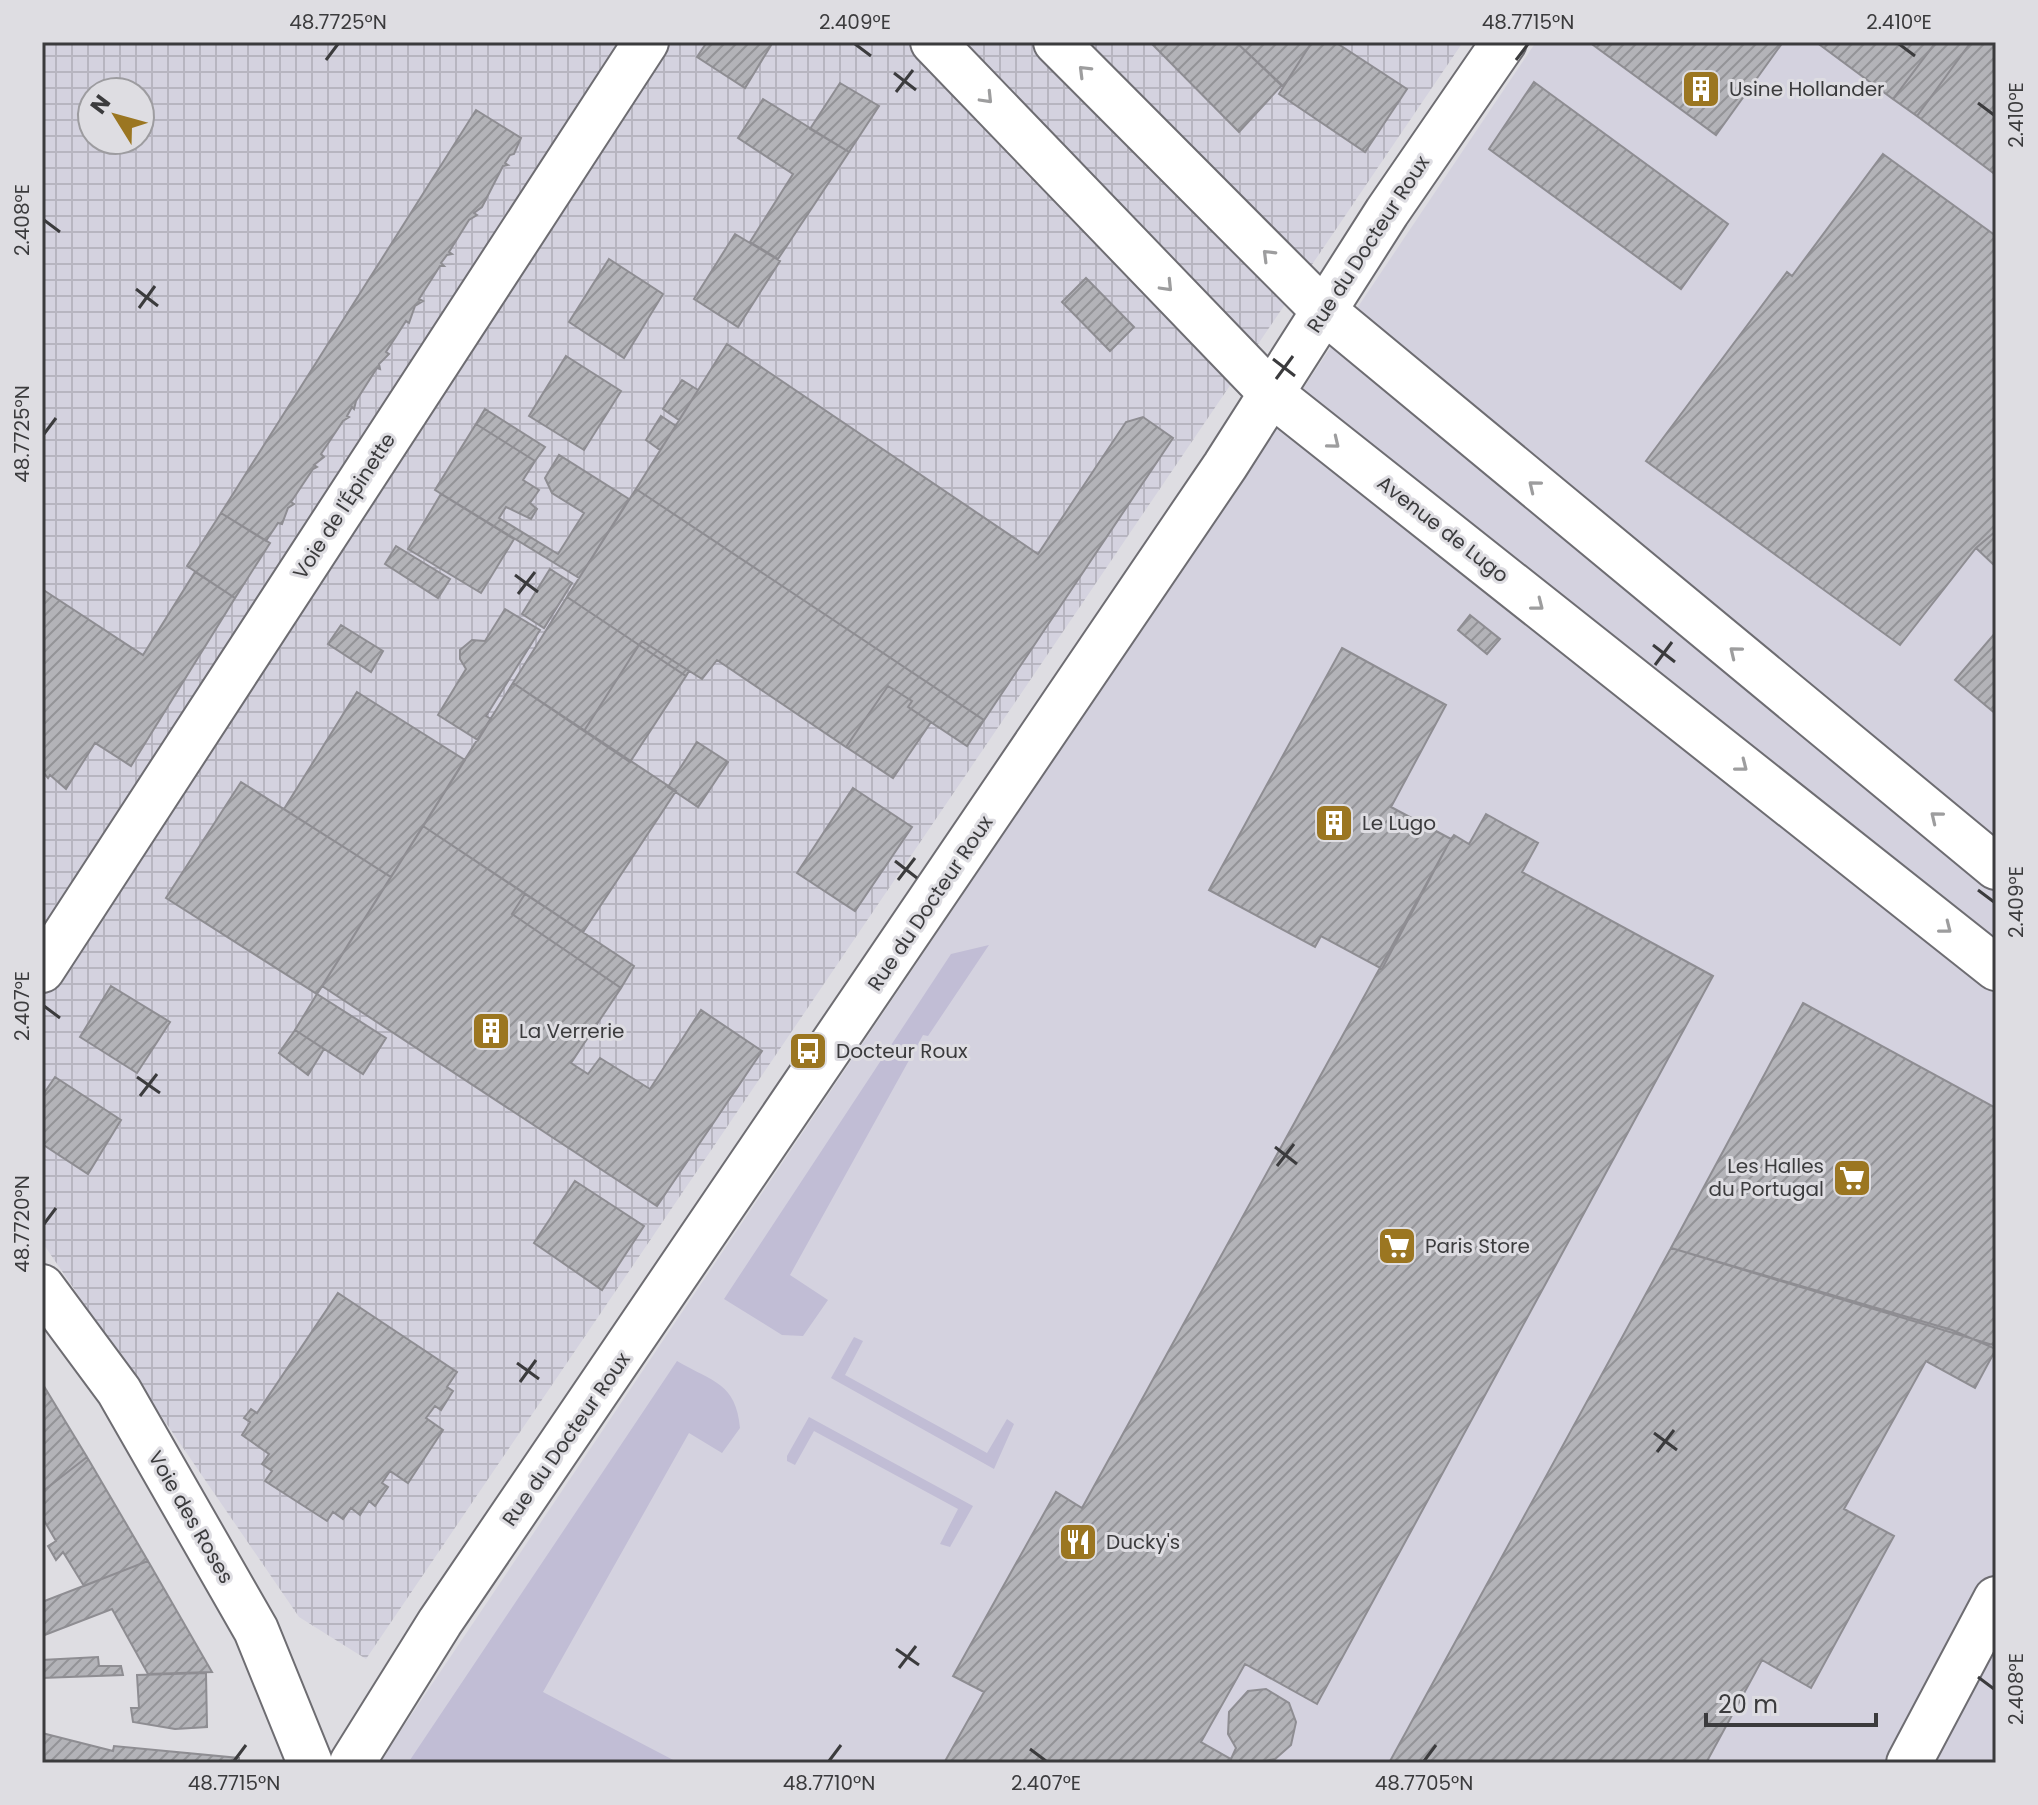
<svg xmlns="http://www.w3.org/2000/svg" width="2038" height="1805" font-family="Poppins,sans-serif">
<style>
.built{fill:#d4d2df}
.industrial{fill:url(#industrial-grid);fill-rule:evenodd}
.grass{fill:#c1bdd5}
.building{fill:url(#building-hatch);stroke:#8e8d92;stroke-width:2}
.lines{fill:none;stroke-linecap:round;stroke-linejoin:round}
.minor-casing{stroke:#6e6d72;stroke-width:48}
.secondary-casing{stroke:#6e6d72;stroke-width:48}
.minor{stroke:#fff;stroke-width:44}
.secondary{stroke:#fff;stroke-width:44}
.oneway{stroke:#9d9d9e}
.ticks{fill:none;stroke:#3b3b3d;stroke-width:3}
.labels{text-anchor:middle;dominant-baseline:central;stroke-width:6;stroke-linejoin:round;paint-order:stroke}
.poi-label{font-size:20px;fill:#3b3b3d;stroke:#dedde2;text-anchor:start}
.street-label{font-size:20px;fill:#3b3b3d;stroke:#dedde2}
.neatline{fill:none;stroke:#3b3b3d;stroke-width:3}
.ticks-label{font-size:20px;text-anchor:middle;fill:#3b3b3d}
</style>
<defs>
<pattern id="industrial-grid" width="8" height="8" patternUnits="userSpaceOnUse" patternTransform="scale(2)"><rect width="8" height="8" fill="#d4d2df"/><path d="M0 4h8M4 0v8" fill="none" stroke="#b7b5c0"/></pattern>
<pattern id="building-hatch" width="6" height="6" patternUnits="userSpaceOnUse" patternTransform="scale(2)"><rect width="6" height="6" fill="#b3b3b8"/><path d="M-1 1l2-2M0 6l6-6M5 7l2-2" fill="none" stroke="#939397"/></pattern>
</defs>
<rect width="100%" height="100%" fill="#dedde2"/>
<path class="built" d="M 1536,42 L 1996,42 L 1996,1763 L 379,1763 Z"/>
<path class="industrial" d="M 42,42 L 1463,42 L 366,1659 L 299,1617 L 42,1242 ZM 92,92 L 140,92 L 140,140 L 92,140 Z"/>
<path class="grass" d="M 989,945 L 928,1036 L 923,1035 L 790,1275 L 828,1300 L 803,1336 L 782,1335 L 724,1299 L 951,954 Z
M 854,1337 L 863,1341 L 845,1375 L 987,1453 L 1007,1419 L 1014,1424 L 994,1469 L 831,1378 Z
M 677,1361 C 713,1382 736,1383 740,1428 L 722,1453 L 689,1433 L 543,1692 L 679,1763 L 408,1763 Z
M 809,1417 L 973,1506 L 950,1547 L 940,1544 L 958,1509 L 814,1431 L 795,1465 L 787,1461 L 787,1456 Z"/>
<path class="building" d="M 707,42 L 773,42 L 745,88 L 697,57 Z
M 1150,42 L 1236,42 L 1282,85 L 1239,132 Z
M 1236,42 L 1312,42 L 1283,87 Z
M 1312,42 L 1335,42 L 1407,89 L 1365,152 L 1279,94 Z
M 1589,42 L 1783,42 L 1716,135 Z
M 1816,42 L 1936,42 L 1893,99 Z
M 1936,42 L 1971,42 L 1917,116 L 1893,99 Z
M 1971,42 L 1996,42 L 1996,175 L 1917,116 Z
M 1534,82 L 1728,224 L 1681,289 L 1489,149 Z
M 840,83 L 879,106 L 849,152 L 810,129 Z
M 763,99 L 849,152 L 778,259 L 750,242 L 793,174 L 738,138 Z
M 476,110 L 521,138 L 514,154 L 510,155 L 505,163 L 508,165 L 503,166 L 482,207 L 474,213 L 477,215 L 469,220 L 449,252 L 452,254 L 447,255 L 441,263 L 444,266 L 440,266 L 419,299 L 423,301 L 415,306 L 409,323 L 406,321 L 386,352 L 389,354 L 379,364 L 380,369 L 377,368 L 356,401 L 354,409 L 352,407 L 347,416 L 349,417 L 343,421 L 321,454 L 324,457 L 314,465 L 317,467 L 313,469 L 291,502 L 294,504 L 288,508 L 282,524 L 278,523 L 266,541 L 221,513 Z
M 1883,154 L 1996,236 L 1996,531 L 1976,548 L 1900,645 L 1646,461 L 1787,272 L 1792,276 Z
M 735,234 L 780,261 L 738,327 L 694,299 Z
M 609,259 L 663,294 L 624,358 L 569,322 Z
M 1086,278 L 1134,327 L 1110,351 L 1062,302 Z
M 727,344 L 1038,554 L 1126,422 L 1143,417 L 1173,438 L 984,720 L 636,489 Z
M 566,356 L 621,391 L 584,450 L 529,416 Z
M 682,380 L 698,390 L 679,420 L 663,409 Z
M 485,409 L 545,447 L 535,461 L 476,424 Z
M 661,416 L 676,426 L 660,450 L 646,440 Z
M 476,424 L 535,461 L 523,480 L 539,490 L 530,503 L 537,509 L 531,519 L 506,507 L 499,518 L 558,554 L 584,513 L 552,493 L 545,478 L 559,455 L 629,499 L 579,578 L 435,490 Z
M 636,489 L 984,720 L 967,746 L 908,707 L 912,701 L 888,686 L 846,747 L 717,660 L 702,679 L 642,641 L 639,645 L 567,597 Z
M 441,494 L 514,539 L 481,593 L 408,549 Z
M 221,513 L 270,543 L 235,598 L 187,566 Z
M 1996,531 L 1996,567 L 1976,548 Z
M 396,546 L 450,579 L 438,598 L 385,564 Z
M 550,569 L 572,583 L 544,628 L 522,614 Z
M 195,572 L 235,598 L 131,766 L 95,743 L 66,789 L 50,775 L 48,778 L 42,771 L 42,589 L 143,655 Z
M 567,597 L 639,645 L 584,731 L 513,683 Z
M 505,609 L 540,630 L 486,716 L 491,719 L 478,740 L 438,715 L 466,669 L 460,659 L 460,650 L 472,640 L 485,641 Z
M 1470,615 L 1500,639 L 1487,654 L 1458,630 Z
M 341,625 L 383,651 L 371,672 L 328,644 Z
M 1996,632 L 1996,714 L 1955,680 Z
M 642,641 L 689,671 L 686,676 L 639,645 Z
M 639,645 L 686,676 L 630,762 L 584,731 Z
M 1342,648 L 1446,705 L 1391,807 L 1451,839 L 1382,969 L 1321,936 L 1315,947 L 1209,890 Z
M 513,683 L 676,791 L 583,932 L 423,826 Z
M 888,686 L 912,701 L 908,707 L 931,722 L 893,778 L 846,747 Z
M 357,692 L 465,760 L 391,877 L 284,809 Z
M 697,742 L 728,762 L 698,807 L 668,787 Z
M 241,782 L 391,877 L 317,994 L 166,898 Z
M 853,788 L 912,827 L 855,911 L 797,873 Z
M 1486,814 L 1538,843 L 1522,872 L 1713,976 L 1317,1704 L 1245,1664 L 1201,1742 L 1231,1759 L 1236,1748 L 1228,1734 L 1229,1712 L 1248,1691 L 1266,1689 L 1289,1703 L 1296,1722 L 1291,1745 L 1275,1759 L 1256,1763 L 944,1763 L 984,1692 L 953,1676 L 1056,1492 L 1082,1508 L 1451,839 L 1454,835 L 1469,844 Z
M 423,826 L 525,894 L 512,914 L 621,988 L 571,1063 L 588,1074 L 600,1058 L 650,1089 L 701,1010 L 762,1051 L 657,1206 L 322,986 Z
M 525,894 L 634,966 L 621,988 L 512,914 Z
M 111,986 L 170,1022 L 137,1073 L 80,1037 Z
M 317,994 L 386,1038 L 363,1074 L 295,1030 Z
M 1803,1003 L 1996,1108 L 1996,1346 L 1671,1248 Z
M 295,1030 L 324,1049 L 308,1075 L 279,1053 Z
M 55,1077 L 121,1120 L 88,1174 L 42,1144 L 42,1096 Z
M 575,1181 L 644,1226 L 602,1290 L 534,1243 Z
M 1671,1248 L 1952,1330 L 1996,1349 L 1975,1388 L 1926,1361 L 1844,1509 L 1894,1536 L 1811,1688 L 1762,1660 L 1706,1763 L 1389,1763 Z
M 338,1293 L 457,1372 L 447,1387 L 453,1391 L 441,1410 L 435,1406 L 426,1418 L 443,1430 L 408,1483 L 390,1471 L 382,1483 L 388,1487 L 375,1506 L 369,1501 L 360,1515 L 351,1508 L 343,1519 L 333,1512 L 327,1521 L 265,1481 L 272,1471 L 262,1464 L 269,1454 L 242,1435 L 250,1422 L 244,1418 L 251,1409 L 257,1413 Z
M 42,1383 L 87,1457 L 42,1492 Z
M 87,1457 L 148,1561 L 84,1586 L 63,1552 L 56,1560 L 48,1546 L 56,1541 L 42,1517 L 42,1492 Z
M 148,1561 L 212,1672 L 148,1674 L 112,1609 L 42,1636 L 42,1602 Z
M 98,1657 L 99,1666 L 121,1666 L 123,1675 L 42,1678 L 42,1660 Z
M 206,1673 L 207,1727 L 175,1729 L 133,1722 L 131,1708 L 139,1708 L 137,1675 Z
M 42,1733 L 113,1751 L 114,1746 L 239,1758 L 239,1763 L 45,1763 Z"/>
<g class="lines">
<g class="minor-casing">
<path id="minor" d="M 42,970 L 646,42
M 42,1287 L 119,1391 L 256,1630 L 310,1763
M 352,1763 L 440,1622 L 1225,466 L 1387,212 L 1504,42
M 1909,1763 L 1996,1599"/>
</g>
<g class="secondary-casing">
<path id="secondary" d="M 933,42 L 1273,395 L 1996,968
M 1056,42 L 1323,310 L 1996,867"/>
</g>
<use href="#minor" class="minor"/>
<use href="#secondary" class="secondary"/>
</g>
<defs><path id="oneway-chevron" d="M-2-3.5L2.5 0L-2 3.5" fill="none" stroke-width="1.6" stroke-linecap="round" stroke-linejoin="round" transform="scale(2)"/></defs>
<g class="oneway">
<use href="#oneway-chevron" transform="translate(1084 71) rotate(-135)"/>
<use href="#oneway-chevron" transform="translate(987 98) rotate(46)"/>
<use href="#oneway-chevron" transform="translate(1268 255) rotate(-135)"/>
<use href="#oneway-chevron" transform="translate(1167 286) rotate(46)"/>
<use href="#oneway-chevron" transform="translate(1334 443) rotate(39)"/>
<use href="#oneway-chevron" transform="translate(1534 486) rotate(-141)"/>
<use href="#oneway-chevron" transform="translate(1538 605) rotate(38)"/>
<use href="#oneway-chevron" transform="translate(1735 652) rotate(-141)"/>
<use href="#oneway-chevron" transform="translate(1742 766) rotate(38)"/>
<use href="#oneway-chevron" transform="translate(1936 817) rotate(-141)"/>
<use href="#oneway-chevron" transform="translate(1946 928) rotate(38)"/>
</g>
<path class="ticks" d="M 855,44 L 871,56M 1899,44 L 1915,56M 326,60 L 338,44M 1516,60 L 1528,44M 894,73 L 916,90M 896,92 L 913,70M 1978,103 L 1994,115M 44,220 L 60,232M 136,289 L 158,306M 139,308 L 155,286M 1273,359 L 1295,376M 1276,379 L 1293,356M 44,434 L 56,418M 515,575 L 538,592M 518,594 L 535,572M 1653,645 L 1675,662M 1655,665 L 1672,642M 895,861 L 917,878M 898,880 L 915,858M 1978,890 L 1994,902M 44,1006 L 60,1018M 137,1077 L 160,1093M 140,1096 L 157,1074M 1275,1147 L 1297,1164M 1277,1166 L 1294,1144M 44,1224 L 56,1208M 517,1363 L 539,1379M 520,1382 L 536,1360M 1654,1433 L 1677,1450M 1657,1452 L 1674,1430M 896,1649 L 919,1665M 899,1668 L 916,1646M 1978,1677 L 1994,1689M 1030,1749 L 1046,1761M 234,1761 L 246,1745M 829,1761 L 841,1745M 1424,1761 L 1436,1745"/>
<defs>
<g id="building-square" transform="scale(2)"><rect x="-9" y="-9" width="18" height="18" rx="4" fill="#9b7621" stroke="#dedde2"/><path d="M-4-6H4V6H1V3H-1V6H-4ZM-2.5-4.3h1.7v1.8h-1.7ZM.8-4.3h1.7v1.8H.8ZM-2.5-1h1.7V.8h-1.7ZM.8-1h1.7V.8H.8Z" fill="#fff"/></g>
<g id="bus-square" transform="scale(2)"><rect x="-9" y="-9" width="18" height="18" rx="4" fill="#9b7621" stroke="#dedde2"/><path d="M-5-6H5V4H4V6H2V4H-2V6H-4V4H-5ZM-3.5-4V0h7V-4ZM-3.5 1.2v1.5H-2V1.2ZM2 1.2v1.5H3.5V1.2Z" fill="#fff"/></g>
<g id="supermarket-square" transform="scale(2)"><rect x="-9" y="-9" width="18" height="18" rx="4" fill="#9b7621" stroke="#dedde2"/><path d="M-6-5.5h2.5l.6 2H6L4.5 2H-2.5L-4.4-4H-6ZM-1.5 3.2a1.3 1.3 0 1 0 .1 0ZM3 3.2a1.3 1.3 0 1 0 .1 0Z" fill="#fff"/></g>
<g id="restaurant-square" transform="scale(2)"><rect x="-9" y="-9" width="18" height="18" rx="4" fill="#9b7621" stroke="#dedde2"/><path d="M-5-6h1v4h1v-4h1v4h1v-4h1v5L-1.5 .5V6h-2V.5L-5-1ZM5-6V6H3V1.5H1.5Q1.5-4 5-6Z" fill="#fff"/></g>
</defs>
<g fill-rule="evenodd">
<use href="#building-square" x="1701" y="89"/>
<use href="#building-square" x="1334" y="823"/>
<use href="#building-square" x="491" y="1031"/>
<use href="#bus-square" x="808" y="1051"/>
<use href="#supermarket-square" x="1852" y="1178"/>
<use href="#supermarket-square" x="1397" y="1246"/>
<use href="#restaurant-square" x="1078" y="1542"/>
</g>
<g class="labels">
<g class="poi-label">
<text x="1729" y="89">Usine Hollander</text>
<text x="1362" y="823">Le Lugo</text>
<text x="519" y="1031">La Verrerie</text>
<text x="836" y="1051">Docteur Roux</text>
<text x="1824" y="1166" text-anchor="end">Les Halles<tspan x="1824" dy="23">du Portugal</tspan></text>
<text x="1425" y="1246">Paris Store</text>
<text x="1106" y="1542">Ducky's</text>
</g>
<g class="street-label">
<text transform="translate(1368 244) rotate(-57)">Rue du Docteur Roux</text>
<text transform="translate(344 506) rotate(-57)">Voie de l'Épinette</text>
<text transform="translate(1443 529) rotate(38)">Avenue de Lugo</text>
<text transform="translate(930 903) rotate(-56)">Rue du Docteur Roux</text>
<text transform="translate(566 1439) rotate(-55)">Rue du Docteur Roux</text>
<text transform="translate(191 1517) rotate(60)">Voie des Roses</text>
</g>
</g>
<rect width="2038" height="1805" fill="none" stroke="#dedde2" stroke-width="88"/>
<g transform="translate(116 116) rotate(307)"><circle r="38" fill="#dedde2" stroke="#9d9ca0" stroke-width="2"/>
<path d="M0-6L14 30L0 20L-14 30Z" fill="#9b7621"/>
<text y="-12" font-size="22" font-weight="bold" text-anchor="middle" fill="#3b3b3d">N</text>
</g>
<path d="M1706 1713v12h170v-12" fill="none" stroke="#3b3b3d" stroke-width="4"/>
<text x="1718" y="1713" font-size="24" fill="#3b3b3d" stroke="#dedde2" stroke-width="6" paint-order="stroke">20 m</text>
<rect x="44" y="44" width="1950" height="1717" class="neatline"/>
<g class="ticks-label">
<text x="338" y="29">48.7725°N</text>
<text x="855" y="29">2.409°E</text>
<text x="1528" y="29">48.7715°N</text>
<text x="1899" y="29">2.410°E</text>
<text transform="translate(2016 115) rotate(-90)" y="7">2.410°E</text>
<text transform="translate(22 220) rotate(-90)" y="7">2.408°E</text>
<text transform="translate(22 434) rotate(-90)" y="7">48.7725°N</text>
<text transform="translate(2016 902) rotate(-90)" y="7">2.409°E</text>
<text transform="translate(22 1006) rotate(-90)" y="7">2.407°E</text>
<text transform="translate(22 1224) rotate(-90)" y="7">48.7720°N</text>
<text transform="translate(2016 1689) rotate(-90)" y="7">2.408°E</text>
<text x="234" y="1790">48.7715°N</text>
<text x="829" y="1790">48.7710°N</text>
<text x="1046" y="1790">2.407°E</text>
<text x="1424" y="1790">48.7705°N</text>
</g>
</svg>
